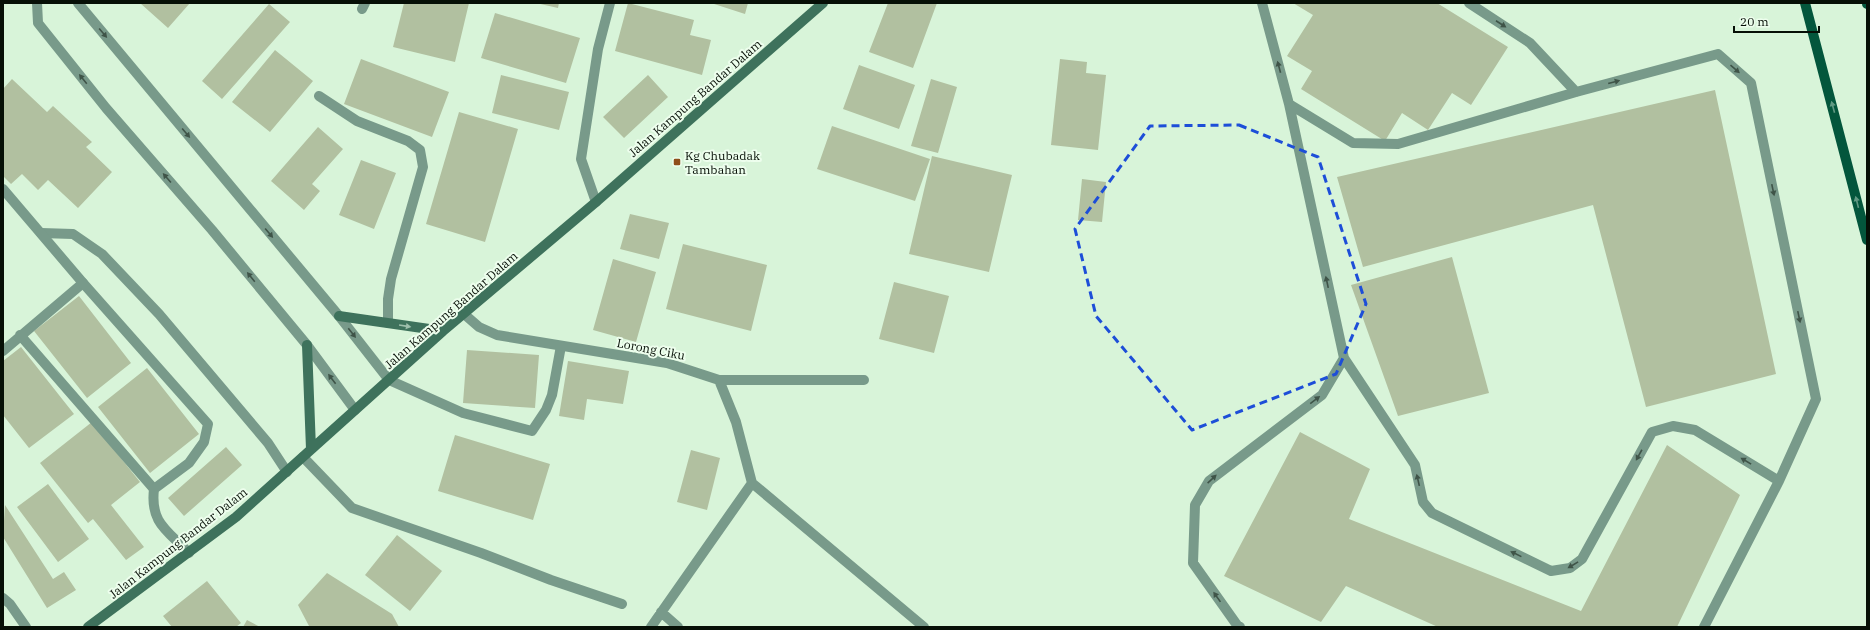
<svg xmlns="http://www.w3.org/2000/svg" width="1870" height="630" font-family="'IBM Plex Serif',serif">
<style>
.building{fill:#b1c0a0}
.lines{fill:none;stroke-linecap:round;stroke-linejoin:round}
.lane{stroke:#789a8a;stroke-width:10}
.street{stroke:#789a8a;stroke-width:10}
.secondary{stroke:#3e725c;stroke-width:10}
.primary{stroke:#03563c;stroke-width:10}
.oneway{fill:#3f5448}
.oneway2{fill:#619983}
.oneway3{fill:#9ebfac}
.marked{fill:none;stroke:#1d4ed8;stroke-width:3;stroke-dasharray:8 5;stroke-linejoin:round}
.poi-dot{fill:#8f4e1a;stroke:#edfeed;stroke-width:1.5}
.labels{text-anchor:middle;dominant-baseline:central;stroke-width:4;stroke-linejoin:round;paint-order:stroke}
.street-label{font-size:12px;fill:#060f06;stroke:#edfeed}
.poi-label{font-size:12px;fill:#060f06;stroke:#edfeed;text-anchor:start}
</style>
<rect width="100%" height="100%" fill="#d8f4d9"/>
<path class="building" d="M 140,3 L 190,3 L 168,28 Z
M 404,3 L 469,3 L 455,62 L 393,47 Z
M 536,3 L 559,3 L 558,8 Z
M 628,3 L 694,20 L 690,35 L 711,40 L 702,75 L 615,51 Z
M 711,3 L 748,3 L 745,14 Z
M 888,3 L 937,3 L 913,68 L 869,52 Z
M 1293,3 L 1437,3 L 1508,47 L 1471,105 L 1452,93 L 1428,130 L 1402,113 L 1385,141 L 1301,89 L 1312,71 L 1287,56 L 1313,15 Z
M 269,4 L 290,22 L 222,99 L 202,81 Z
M 495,13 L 580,38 L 566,83 L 481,58 Z
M 275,50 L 313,81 L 270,132 L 232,102 Z
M 361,59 L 449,92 L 432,137 L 344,104 Z
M 1060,59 L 1087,62 L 1086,73 L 1106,75 L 1098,150 L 1051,145 Z
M 859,65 L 915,85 L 899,129 L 843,109 Z
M 501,75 L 569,92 L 559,130 L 492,113 Z
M 648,75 L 668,97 L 624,138 L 603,117 Z
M 12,79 L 47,112 L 53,106 L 92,142 L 86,147 L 112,172 L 78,208 L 48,180 L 38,190 L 22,174 L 11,184 L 3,176 L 3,89 Z
M 931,79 L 957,87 L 938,153 L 911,146 Z
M 1715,90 L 1776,374 L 1646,407 L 1593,205 L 1363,267 L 1337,177 Z
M 459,112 L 518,129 L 485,242 L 426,224 Z
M 832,126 L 930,159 L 915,201 L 817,169 Z
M 318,127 L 343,149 L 312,184 L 320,191 L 304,210 L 271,181 Z
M 932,156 L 1012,175 L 989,272 L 909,254 Z
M 361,160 L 396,173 L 374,229 L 339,215 Z
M 1082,179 L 1106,182 L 1102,222 L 1078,220 Z
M 630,214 L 669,223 L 659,259 L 620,249 Z
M 683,244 L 767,265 L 751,331 L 666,309 Z
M 1452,257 L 1489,393 L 1398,416 L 1351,285 Z
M 613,259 L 656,272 L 636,342 L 593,330 Z
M 894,282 L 949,296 L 934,353 L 879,339 Z
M 79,296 L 131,363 L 87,398 L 34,331 Z
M 21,347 L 74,414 L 29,448 L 3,415 L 3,361 Z
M 467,350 L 539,355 L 535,408 L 463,403 Z
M 568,361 L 629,371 L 623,404 L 587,399 L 584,420 L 559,416 Z
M 147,368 L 199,434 L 150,473 L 98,407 Z
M 92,422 L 140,482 L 111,505 L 144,547 L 126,560 L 93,519 L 88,523 L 40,463 Z
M 1300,432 L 1370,469 L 1349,519 L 1581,611 L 1667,445 L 1740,495 L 1677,627 L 1438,627 L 1346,586 L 1321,622 L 1224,576 Z
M 455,435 L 550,464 L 533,520 L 438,491 Z
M 226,447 L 242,465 L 184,516 L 168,498 Z
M 691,450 L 720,458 L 707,510 L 677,502 Z
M 48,484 L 89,539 L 58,562 L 17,507 Z
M 5,505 L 53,579 L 64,572 L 76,590 L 47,608 L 3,537 Z
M 397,535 L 442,571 L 410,611 L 365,575 Z
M 327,573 L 392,614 L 399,627 L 309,626 L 298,605 Z
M 207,581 L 241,623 L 236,627 L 172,627 L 163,616 Z
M 247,620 L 260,627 L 243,627 Z"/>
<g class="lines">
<path class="lane" d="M 1469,3 L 1530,43 L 1576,92
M 1289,104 L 1353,143 L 1398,144 L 1576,92 L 1718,54 L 1751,83 L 1816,399 L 1779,481 L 1704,627
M 596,202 L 581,159 L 598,49 L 610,3
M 41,233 L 73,234 L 102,254 L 159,314 L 268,443 L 287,472
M 20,335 L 154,489
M 3,351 L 83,283
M 1344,358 L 1415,465 L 1423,502 L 1432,513 L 1551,571 L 1570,568 L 1582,559 L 1652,432 L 1673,426 L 1695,430 L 1779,481
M 389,380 L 463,413 L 532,431 L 546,410 L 552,395 L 561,346
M 3,598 L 10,604 L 26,627
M 1240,627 L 1237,625 L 1193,563 L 1195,505 L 1209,481 L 1322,395 L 1344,358 L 1289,104 L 1262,3"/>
<path class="street" d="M 37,3 L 38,23 L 106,108 L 212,230 L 307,345 L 355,410
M 78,3 L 339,316 L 389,380
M 362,9 L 365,3
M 319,96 L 357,121 L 408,141 L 420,150 L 423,167 L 391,279 L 388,299 L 388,323
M 3,189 L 83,283 L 208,424 L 204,442 L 189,463 L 154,489 C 150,523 167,530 189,553
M 464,314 L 479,327 L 497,335 L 667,363 L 719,380 L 864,380
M 303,457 L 352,508 L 481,553 L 551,580 L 622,604
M 752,483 L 924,627
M 661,612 L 678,627
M 651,627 L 752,483 L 736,422 L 719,380"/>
<path class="secondary" d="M 339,316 L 443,331
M 307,345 L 311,449
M 88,627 L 236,517 L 443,331 L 596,202 L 823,3"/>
<path class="primary" d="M 1805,3 L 1867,240
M 1867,3 L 1867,4"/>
</g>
<defs><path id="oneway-solid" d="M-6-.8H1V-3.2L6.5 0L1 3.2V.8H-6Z"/></defs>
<g class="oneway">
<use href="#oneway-solid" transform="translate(1501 24) rotate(33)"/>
<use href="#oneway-solid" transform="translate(103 33) rotate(50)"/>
<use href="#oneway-solid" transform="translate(1279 67) rotate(-105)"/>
<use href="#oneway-solid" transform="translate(1735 69) rotate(41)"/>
<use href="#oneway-solid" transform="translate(83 79) rotate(-129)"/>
<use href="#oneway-solid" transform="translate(1614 82) rotate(-15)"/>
<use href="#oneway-solid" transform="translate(186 133) rotate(50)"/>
<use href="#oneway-solid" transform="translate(167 178) rotate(-131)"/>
<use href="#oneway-solid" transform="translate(1773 190) rotate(78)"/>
<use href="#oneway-solid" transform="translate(269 233) rotate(50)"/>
<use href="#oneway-solid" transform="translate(251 277) rotate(-129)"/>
<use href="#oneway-solid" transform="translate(1327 282) rotate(-102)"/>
<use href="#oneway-solid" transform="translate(1799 317) rotate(78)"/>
<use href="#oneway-solid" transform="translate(352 333) rotate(52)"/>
<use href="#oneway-solid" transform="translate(332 379) rotate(-127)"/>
<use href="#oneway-solid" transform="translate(1315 400) rotate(-37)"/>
<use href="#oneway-solid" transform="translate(1639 455) rotate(119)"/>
<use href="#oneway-solid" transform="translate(1746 461) rotate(-149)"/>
<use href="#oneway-solid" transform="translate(1212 479) rotate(-43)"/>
<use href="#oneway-solid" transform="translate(1418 480) rotate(-103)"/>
<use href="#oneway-solid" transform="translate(1516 554) rotate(-154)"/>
<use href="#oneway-solid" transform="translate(1573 565) rotate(149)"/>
<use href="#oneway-solid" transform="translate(1217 597) rotate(-125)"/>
</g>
<g class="oneway2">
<use href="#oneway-solid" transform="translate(1833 107) rotate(-105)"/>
<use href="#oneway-solid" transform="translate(1857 202) rotate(-104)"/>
</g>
<use class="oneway3" href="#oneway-solid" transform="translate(405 326) rotate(9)"/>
<path class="marked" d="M 1239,125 L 1318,157 L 1366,304 L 1336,374 L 1192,430 L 1096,316 L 1075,229 L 1150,126 Z"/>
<rect class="poi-dot" x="673" y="158" width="8" height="8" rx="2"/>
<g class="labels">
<g class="street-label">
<text transform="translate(695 98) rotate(-41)">Jalan Kampung Bandar Dalam</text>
<text transform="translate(451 310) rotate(-41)">Jalan Kampung Bandar Dalam</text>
<text transform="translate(651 349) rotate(11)">Lorong Ciku</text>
<text transform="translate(178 543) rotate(-38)">Jalan Kampung Bandar Dalam</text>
</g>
<g class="poi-label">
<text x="685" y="155">Kg Chubadak<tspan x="685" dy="14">Tambahan</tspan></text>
</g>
</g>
<rect width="1870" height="630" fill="none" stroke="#060f06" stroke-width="8"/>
<path d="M1734 26v6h85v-6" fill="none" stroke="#060f06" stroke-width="2"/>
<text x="1740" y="26" font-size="12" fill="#060f06" stroke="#edfeed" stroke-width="3" paint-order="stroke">20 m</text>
</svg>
